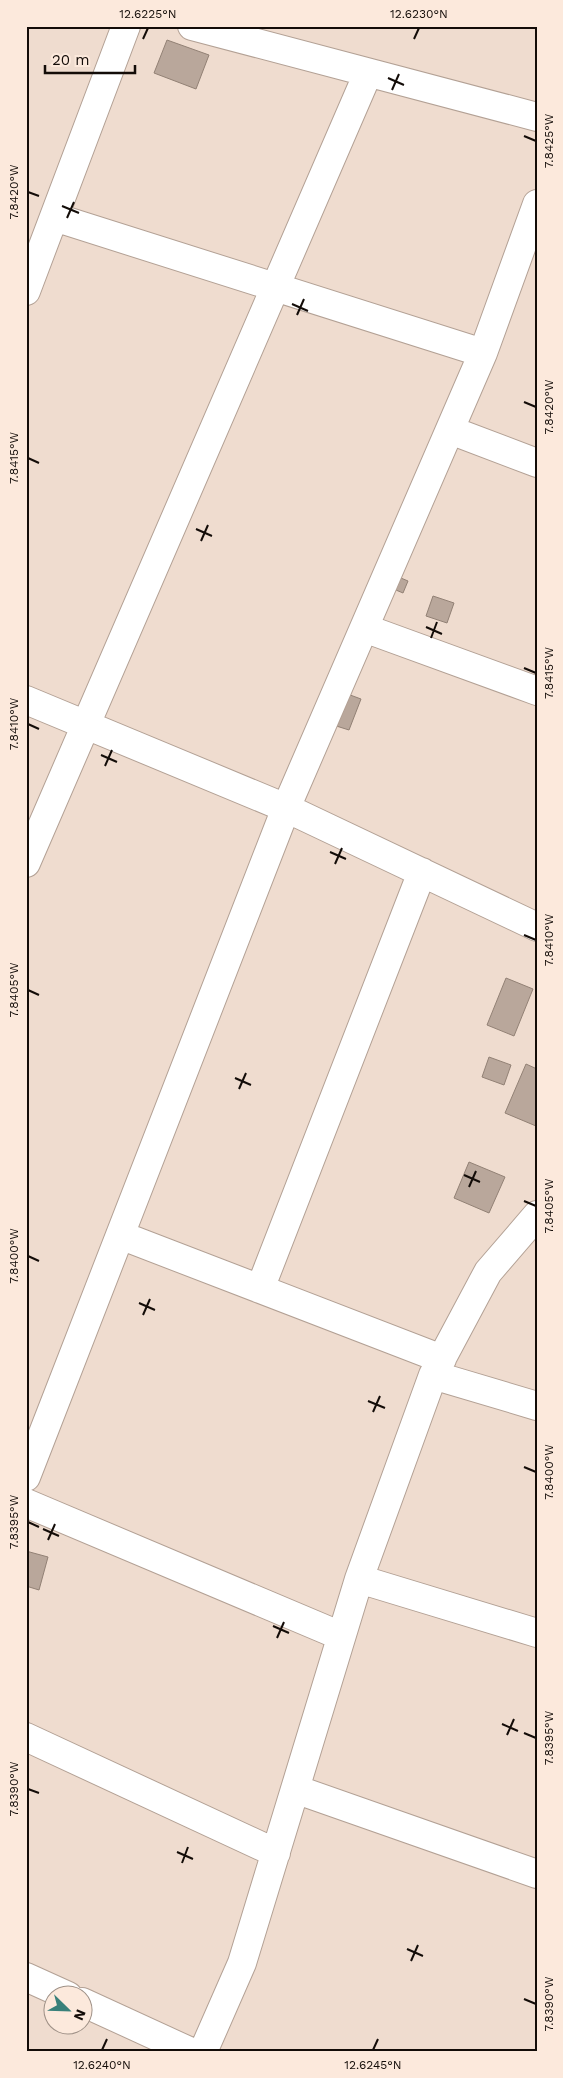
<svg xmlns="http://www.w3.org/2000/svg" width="563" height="2078" font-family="'Work Sans',sans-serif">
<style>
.building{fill:#b9a79b;stroke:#928175}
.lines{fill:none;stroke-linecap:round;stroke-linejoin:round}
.minor-casing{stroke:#b3a195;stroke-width:30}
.minor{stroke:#fff;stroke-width:28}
.ticks{fill:none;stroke:#130c08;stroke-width:2}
.neatline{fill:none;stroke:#130c08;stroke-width:2}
.ticks-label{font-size:12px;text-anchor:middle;fill:#130c08}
</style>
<rect width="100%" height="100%" fill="#efdccf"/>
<path class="building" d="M 167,40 L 209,55 L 196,89 L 154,73 Z
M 389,573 L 408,581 L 403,593 L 384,585 Z
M 433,596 L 454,603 L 447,623 L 426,616 Z
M 342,692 L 361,699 L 349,730 L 330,724 Z
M 506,978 L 533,989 L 514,1036 L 487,1025 Z
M 489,1057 L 511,1065 L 504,1085 L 482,1077 Z
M 526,1064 L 537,1069 L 536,1126 L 505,1113 Z
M 469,1162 L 505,1177 L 489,1213 L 454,1198 Z
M 26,1551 L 48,1557 L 39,1590 L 26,1586 Z"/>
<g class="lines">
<g class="minor-casing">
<path id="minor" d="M 192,26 L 537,117
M 54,217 L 483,353
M 26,291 L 126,26
M 450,430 L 537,463
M 364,628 L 537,691
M 26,700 L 286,808 L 537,927
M 26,863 L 368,73
M 120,1235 L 442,1359
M 260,1289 L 422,872
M 433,1375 L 537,1406
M 26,1477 L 286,808 L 483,353 L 537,204
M 26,1503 L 341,1636
M 359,1579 L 537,1633
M 26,1737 L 276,1853
M 295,1789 L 537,1874
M 26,1977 L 68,1996
M 82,2002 L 191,2052
M 203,2052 L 242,1963 L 359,1579 L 433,1375 L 488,1272 L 537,1215"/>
</g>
<use href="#minor" class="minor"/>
</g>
<path class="ticks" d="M 143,39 L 148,28M 414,39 L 419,28M 388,78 L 404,85M 392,90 L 399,74M 524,136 L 536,141M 28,192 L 39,196M 62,206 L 79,213M 67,218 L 74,202M 292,304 L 308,311M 297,315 L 304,299M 524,402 L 536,407M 28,458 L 39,463M 196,529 L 212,536M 201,541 L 208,525M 426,627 L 442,634M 431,638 L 437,622M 524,668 L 536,673M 28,724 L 39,729M 101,755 L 117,762M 105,766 L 112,750M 330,852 L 346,859M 335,864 L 342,848M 524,935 L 536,940M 28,990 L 39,995M 235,1078 L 251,1085M 239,1089 L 246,1073M 464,1175 L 480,1182M 469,1187 L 476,1171M 524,1201 L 536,1206M 28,1256 L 39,1261M 139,1303 L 155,1310M 143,1315 L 150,1299M 368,1401 L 385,1408M 373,1412 L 380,1396M 524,1467 L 536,1472M 28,1522 L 39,1527M 43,1529 L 59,1536M 48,1540 L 55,1524M 273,1626 L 289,1633M 277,1638 L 284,1622M 502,1724 L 518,1731M 524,1733 L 536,1738M 507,1735 L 514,1719M 28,1789 L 39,1793M 177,1852 L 193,1859M 182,1863 L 188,1847M 407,1949 L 423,1956M 411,1961 L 418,1945M 524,1999 L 536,2004M 102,2050 L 107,2039M 373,2050 L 378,2039"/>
<rect width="563" height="2078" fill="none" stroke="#fce9dc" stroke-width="55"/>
<g transform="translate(68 2010) rotate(113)"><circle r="24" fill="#fce9dc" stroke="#9f9187"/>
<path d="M0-4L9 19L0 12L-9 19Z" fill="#39807a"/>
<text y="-8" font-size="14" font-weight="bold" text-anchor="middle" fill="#130c08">N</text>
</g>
<path d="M45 65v8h90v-8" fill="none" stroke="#130c08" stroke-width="2.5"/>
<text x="52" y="65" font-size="15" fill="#130c08" stroke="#fce9dc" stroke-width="4" paint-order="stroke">20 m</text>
<rect x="28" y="28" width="508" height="2022" class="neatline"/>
<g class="ticks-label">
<text x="148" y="18">12.6225°N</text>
<text x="419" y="18">12.6230°N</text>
<text transform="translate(549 141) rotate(-90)" y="4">7.8425°W</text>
<text transform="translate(14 192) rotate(-90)" y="4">7.8420°W</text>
<text transform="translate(549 407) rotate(-90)" y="4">7.8420°W</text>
<text transform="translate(14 458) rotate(-90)" y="4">7.8415°W</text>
<text transform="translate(549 673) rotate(-90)" y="4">7.8415°W</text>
<text transform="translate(14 724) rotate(-90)" y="4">7.8410°W</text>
<text transform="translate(549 940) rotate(-90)" y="4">7.8410°W</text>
<text transform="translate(14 990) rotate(-90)" y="4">7.8405°W</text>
<text transform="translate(549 1206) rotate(-90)" y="4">7.8405°W</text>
<text transform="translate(14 1256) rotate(-90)" y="4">7.8400°W</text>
<text transform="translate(549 1472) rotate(-90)" y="4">7.8400°W</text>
<text transform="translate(14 1522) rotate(-90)" y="4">7.8395°W</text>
<text transform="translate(549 1738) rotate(-90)" y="4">7.8395°W</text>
<text transform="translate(14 1789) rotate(-90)" y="4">7.8390°W</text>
<text transform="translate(549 2004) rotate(-90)" y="4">7.8390°W</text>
<text x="102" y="2069">12.6240°N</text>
<text x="373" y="2069">12.6245°N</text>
</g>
</svg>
